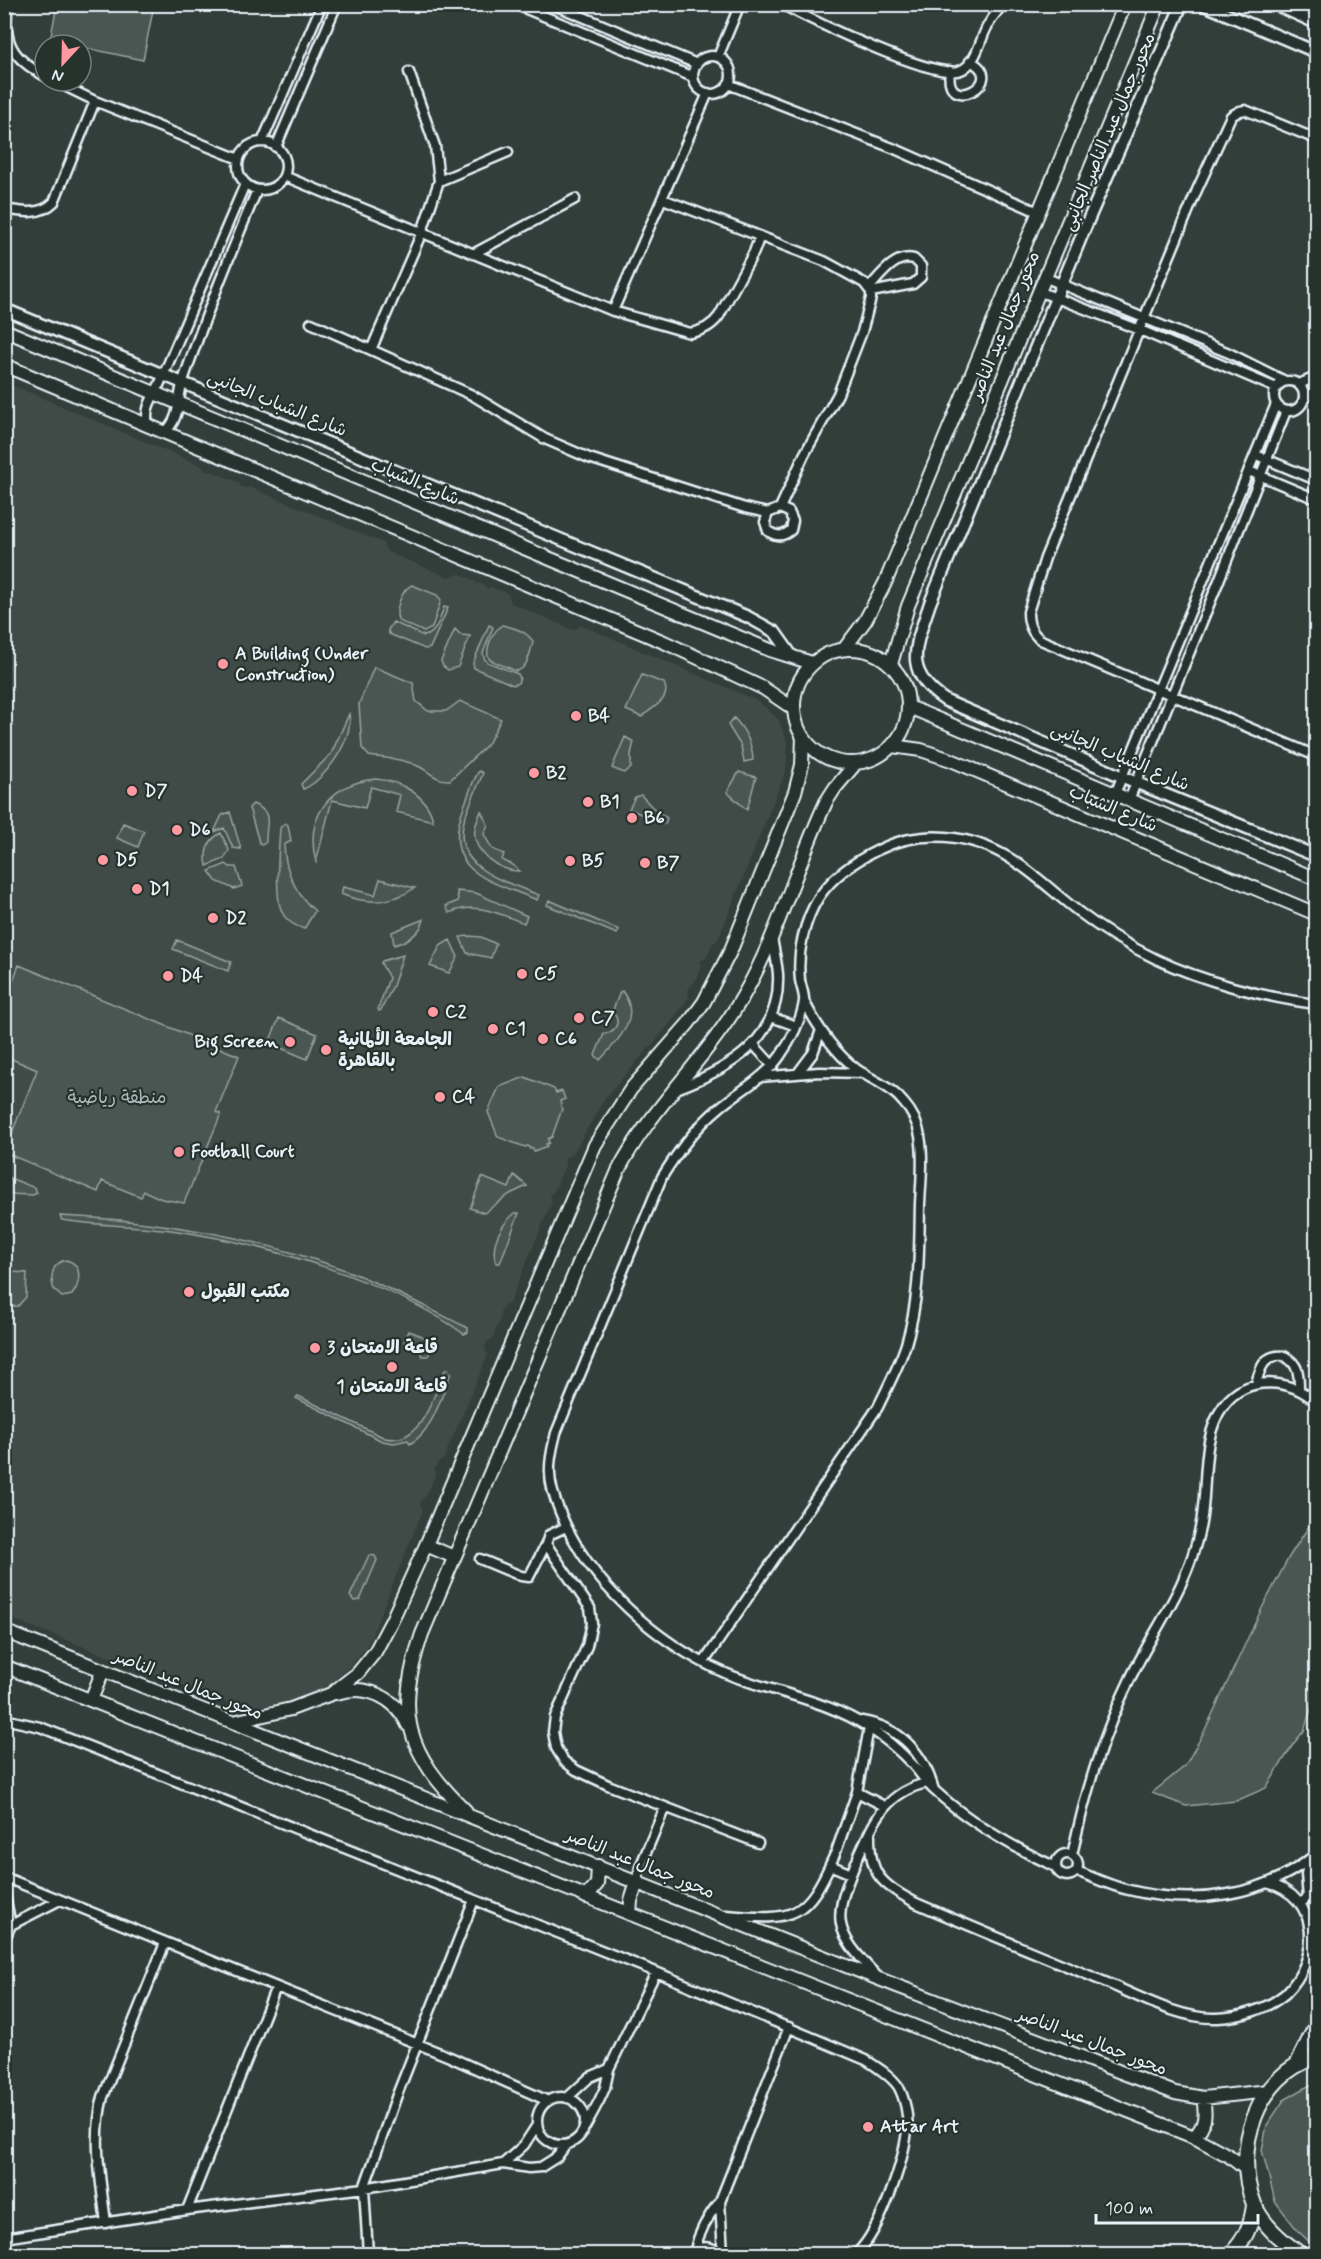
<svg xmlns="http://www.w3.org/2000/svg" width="1321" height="2259" font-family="Mynerve,'Playpen Sans Arabic',sans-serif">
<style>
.built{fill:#3f4b46}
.green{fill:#495651;stroke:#98a4a4;stroke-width:1.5}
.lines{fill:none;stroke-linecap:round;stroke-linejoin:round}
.minor-casing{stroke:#e8f1f8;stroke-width:13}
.tertiary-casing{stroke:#e8f1f8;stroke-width:15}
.secondary-casing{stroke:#e8f1f8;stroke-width:16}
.primary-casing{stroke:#e8f1f8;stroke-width:18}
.minor{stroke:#26332d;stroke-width:8}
.tertiary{stroke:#26332d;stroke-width:10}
.secondary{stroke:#26332d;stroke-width:12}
.primary{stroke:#26332d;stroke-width:14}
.poi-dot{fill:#ff9aa2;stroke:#26332d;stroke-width:2}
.labels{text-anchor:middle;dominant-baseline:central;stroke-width:4.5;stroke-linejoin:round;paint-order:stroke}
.street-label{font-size:18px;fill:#e8f1f8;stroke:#26332d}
.poi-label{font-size:18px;font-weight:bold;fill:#e8f1f8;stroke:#26332d;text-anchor:start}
.park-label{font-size:18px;fill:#b0bbbe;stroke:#26332d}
</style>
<rect width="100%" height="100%" fill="#323e39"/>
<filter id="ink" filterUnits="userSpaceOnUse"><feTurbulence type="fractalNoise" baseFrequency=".0167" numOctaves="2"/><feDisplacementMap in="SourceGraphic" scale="12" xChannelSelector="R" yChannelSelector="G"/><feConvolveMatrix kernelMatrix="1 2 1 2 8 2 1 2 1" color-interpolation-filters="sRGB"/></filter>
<g filter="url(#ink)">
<path class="built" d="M 5,382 L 202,466 L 206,472 L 214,472 L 238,482 L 240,486 L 246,488 L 250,487 L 383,543 L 387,552 L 448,577 L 460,574 L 475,581 L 475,583 L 482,584 L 488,589 L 490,587 L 505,592 L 508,594 L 511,603 L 573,630 L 581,625 L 758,701 L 778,719 L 788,744 L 786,770 L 718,940 L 713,943 L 706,958 L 700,961 L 701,967 L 695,981 L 688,990 L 689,997 L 668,1026 L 605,1098 L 572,1155 L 565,1157 L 565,1165 L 555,1190 L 550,1195 L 552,1202 L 509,1304 L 503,1306 L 500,1312 L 501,1316 L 493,1338 L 487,1342 L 485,1348 L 488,1355 L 443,1460 L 438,1462 L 435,1469 L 436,1473 L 427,1495 L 422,1499 L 420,1504 L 423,1510 L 369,1642 L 358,1658 L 331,1684 L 297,1701 L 278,1705 L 240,1706 L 222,1701 L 5,1616 Z"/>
<path class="green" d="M 57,5 L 154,5 L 143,60 L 81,47 L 81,45 L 50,41 Z
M 412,585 L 437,595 L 441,600 L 432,628 L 424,632 L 399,621 C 393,612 402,589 412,585 Z
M 444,607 L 448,608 L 430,648 L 425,649 L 389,634 L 388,630 L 393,622 L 424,636 C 437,634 440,618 444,607 Z
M 489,625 L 493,627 L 483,653 L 484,658 L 487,662 L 518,674 L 520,678 L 518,683 L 513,685 L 474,668 L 473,663 Z
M 502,625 C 512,627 528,632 533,642 C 530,652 528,669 516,671 L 490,660 C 483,651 493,631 502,625 Z
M 455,629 L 461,635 L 470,636 L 458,667 L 448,670 L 443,666 L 441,661 Z
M 374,667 L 413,683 L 416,701 L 428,711 L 446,711 L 460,701 L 501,719 L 488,744 L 450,780 C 437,781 431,773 420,767 C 403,758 387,759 369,756 L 362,748 L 359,704 Z
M 642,675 L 664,683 C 672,700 653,706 642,717 L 626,710 Z
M 349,714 C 354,739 325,781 303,789 L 301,784 L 331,754 Z
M 734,718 C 746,731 752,743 753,760 L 744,762 L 741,746 L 728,725 Z
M 625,737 L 634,742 L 631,754 L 631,768 L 624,773 L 612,768 Z
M 479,771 L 483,773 C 477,789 469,805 464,821 C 451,869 507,882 539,895 L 537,900 C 488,880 439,872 464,806 C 469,794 472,781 479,771 Z
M 739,772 L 756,777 L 747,810 L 727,792 Z
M 376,779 C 400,781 428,795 433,821 L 396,812 L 400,795 L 371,787 L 365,808 L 332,800 L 316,862 C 304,817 330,783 376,779 Z
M 641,795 L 652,807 L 667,818 L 665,824 L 629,809 L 635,797 Z
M 253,804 C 275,813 265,823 266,842 L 262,845 L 259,842 L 249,808 Z
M 481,811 L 488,825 L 484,834 L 492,849 L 504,854 L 502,860 L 513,865 L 519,871 C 499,872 471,851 475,829 C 476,823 479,816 481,811 Z
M 230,812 L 241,849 L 233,848 L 224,828 L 214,832 L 222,815 Z
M 123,823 L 144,831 L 138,847 L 117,838 Z
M 285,823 L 288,825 L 291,841 L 284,845 C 285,871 296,894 315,911 L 304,929 C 294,925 287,922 282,912 C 274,896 279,847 280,828 Z
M 221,833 L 229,850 L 224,859 L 207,866 C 204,852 208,840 221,833 Z
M 226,864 L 230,867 L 236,867 L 242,886 L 234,889 L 216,881 L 209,871 Z
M 380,879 L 415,888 C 391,904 367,905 341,894 L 343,887 L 375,895 Z
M 457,891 L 476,893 L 527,916 L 524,923 C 499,914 475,901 449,913 L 446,906 L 458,901 Z
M 549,900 L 619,930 L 617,934 L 547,905 Z
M 424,919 C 421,933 407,941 394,945 L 392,932 Z
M 468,936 L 481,937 L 496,944 L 491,958 L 467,953 L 460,937 Z
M 177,940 L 231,962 L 228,971 L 173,949 Z
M 450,940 L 458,957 L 449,973 L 430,966 L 440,946 Z
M 403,955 L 393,986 L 381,1010 L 379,1011 L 378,1009 L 389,978 L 381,963 L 382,961 Z
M 19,965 L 239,1056 L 216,1112 L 221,1114 L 184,1203 L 162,1199 L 144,1191 L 141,1197 L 102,1181 L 98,1192 L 8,1154 L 6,1148 L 37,1070 L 5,1056 L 7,1042 L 5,1041 L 5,1001 Z
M 622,991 C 643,1018 617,1041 600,1060 L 595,1055 L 604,1034 C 616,1032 622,1021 612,1012 L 620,992 Z
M 279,1018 L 317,1034 L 307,1059 L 269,1043 Z
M 525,1077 L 554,1089 L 556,1093 L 562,1091 L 565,1099 L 560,1101 L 562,1109 L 552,1137 L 548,1139 L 549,1143 L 546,1144 L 547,1146 L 534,1151 L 533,1148 L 530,1149 L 528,1146 L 525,1147 L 498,1137 L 488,1112 L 499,1087 Z
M 514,1175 L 527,1186 L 510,1194 L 484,1213 L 470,1208 L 482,1177 L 509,1188 Z
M 5,1176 L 35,1188 L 37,1193 L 33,1195 L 5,1194 Z
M 515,1213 L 519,1213 L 500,1263 L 496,1263 C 490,1244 500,1226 515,1213 Z
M 60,1216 C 158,1220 253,1236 345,1270 C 388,1286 427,1308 468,1328 L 468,1332 L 464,1334 C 390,1280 261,1243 171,1230 C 135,1225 98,1226 62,1220 Z
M 66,1260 C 83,1264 81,1283 72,1295 L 62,1297 L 54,1290 C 50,1278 51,1263 66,1260 Z
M 12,1272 L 27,1273 L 26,1297 L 18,1306 L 5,1307 L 5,1298 L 11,1291 Z
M 409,1331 C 419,1335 429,1337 432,1349 L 428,1356 L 422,1356 L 418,1347 L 404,1342 Z
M 448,1369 L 451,1373 C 441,1396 434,1430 410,1444 L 408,1440 L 394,1443 L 382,1441 L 296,1398 L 298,1396 L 385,1438 C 422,1446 433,1396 445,1370 Z
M 1313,1520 L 1316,1521 L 1316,1694 L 1304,1731 L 1294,1743 L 1266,1788 L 1236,1801 L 1186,1806 L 1152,1793 L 1185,1766 L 1204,1732 L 1262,1608 L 1289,1557 Z
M 369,1555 L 375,1556 L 377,1560 L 360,1600 L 354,1601 L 350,1596 Z
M 1316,2084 L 1316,2248 L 1298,2231 L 1275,2201 L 1262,2150 L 1267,2125 L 1284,2100 L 1310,2085 Z"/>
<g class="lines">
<g class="minor-casing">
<path id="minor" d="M 8,4 C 2,42 13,59 45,76
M 514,4 L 693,77
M 552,4 L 697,64
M 781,4 C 808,18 937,82 961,70 C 976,64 980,40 987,27 C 991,19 997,12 1003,4
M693 75a19 19 0 1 1 38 0a19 19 0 1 1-38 0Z
M 718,57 L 740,4
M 950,71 C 943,117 1011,81 970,61
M 54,81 L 95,101 L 239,159
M 728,84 L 895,149 L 1038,212
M 1316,139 L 1245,110 L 1240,111 L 1231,116 L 1197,190 L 1045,558 L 1028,612 C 1028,624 1031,633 1041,640 L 1316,756
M238 166a24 24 0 1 1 48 0a24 24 0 1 1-48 0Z
M 262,142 L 322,4
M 276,147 L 337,4
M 284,176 L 613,311 L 690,333 C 702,331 712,326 719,316 L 754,252 L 760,236
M 439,181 L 508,152
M 4,209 C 22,212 40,216 54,202 L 95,101
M 473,254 L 575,199
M 1044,277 L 1229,353 L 1285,381
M 869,288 C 880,276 895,254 914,259 L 921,266 L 921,277 L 913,284 L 871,292
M 1038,291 L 1140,330 L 1276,388
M 613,311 L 708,93
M 311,323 L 472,395 L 545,439 L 589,458 L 745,508 L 768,513 L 780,508 L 804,455 L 838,394 L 862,332 L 871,298 L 871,292 L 864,283 L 824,261 L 663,199
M 371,350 L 422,232 L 439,181 L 435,146 L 409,72
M1274 396a15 15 0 1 1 30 0a15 15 0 1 1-30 0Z
M 1299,384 L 1316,377
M 1305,398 L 1316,392
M 148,425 C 144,407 153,398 160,383 L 245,184
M 165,432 C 181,418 177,399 183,381 C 205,316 231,253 257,190
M 1261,457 L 1316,480
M 1249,471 L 1316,499
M 768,513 L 765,522 L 768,531 C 776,537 783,537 791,530 L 793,521 L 789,512 L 780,508
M 1115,794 L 1276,404
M 1129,800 L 1218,583 L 1286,411
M 771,1017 L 796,1026
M 753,1044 L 773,1066
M 798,1073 L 813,1053 L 821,1030
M 760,1077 L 819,1072 L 863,1073
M 676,1089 C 730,1069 781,1040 778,974 C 777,962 774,950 772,938
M 1256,1384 C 1260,1368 1264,1354 1284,1356 C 1299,1364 1299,1374 1299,1389
M 566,1527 L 549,1535 L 546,1544 L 590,1608 L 592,1623 L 587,1646 L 555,1717 L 553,1732 L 556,1748 L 564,1761 L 576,1770 L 608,1785 L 758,1843
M 480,1559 L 521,1576 L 529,1577 L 546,1544
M 704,1662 L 878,1407 C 888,1386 899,1366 906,1344 C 920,1298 919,1252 920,1204 C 921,1182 924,1158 920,1136 C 918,1125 912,1112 904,1103 C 893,1089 879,1083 864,1074 C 837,1058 818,1028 804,1001
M 4,1719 L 40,1727 L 656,1972 L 866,2060 C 877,2067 890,2075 898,2086 C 905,2098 909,2118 907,2131 C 903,2164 880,2232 856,2254
M 862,1721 C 900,1727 924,1753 934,1790
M 857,1792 L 884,1806
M 870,1832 C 869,1875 880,1883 916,1903 C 979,1930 1042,1956 1105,1982 C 1138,1996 1182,2020 1218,2018 C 1241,2017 1267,2009 1285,1994 C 1321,1959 1321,1896 1267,1883
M 837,1849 L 857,1792 L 869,1728
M1056 1865a11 11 0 1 1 22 0a11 11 0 1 1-22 0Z
M 1072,1855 C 1086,1791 1101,1739 1130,1679 C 1156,1625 1187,1589 1200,1528 C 1209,1488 1199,1439 1224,1405 C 1248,1374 1291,1379 1316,1402
M 858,1857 C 874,1822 885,1792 927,1783
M 856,1862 C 832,1920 833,1930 876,1975
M 830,1865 L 851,1874
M 1056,1867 C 1012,1847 970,1823 934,1790 C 926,1783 921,1774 914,1766 C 900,1751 885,1738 869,1728 C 826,1699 772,1693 725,1673 C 656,1643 589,1583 560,1512 C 555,1500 550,1487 550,1473 C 549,1459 553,1446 556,1433 L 662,1177 C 678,1151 695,1128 719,1108 C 739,1091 765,1078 780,1056 C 791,1041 801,1020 804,1002 C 805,995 801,987 800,980 C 797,952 804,921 819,897 C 833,876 855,861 878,850 C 921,828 971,834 1011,859 C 1036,874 1056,895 1079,912 C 1102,930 1129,946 1156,959 C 1201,981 1267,998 1316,1004
M 1077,1871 C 1094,1878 1111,1886 1129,1890 C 1193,1906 1265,1897 1316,1854
M 4,1877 L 450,2057 L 548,2101
M 637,1882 L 640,1867 L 665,1807
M 4,1890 L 11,1925
M 1303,1901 L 1308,1898 L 1306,1874 L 1309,1860
M 726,1915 C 796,1921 806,1919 835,1854
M 4,1941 L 11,1925 L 60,1900
M537 2121a24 24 0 1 1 48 0a24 24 0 1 1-48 0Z
M 567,2098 L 590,2077 L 609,2069
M 585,2127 L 599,2101 L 605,2088 L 609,2069 L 656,1972
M 503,2164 L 524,2145 L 537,2125
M 720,2201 L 723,2254
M 187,2210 L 276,1987
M 106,2223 C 101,2181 92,2138 103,2097 L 165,1943
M 4,2238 L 187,2210 L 364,2188 L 503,2164 L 529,2168 L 541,2167 L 557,2157 L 566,2145
M 695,2250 C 699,2231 708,2216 720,2201 L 789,2027
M 368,2254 L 364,2188 L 397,2095 L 474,1900
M 690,2254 C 699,2245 712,2245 721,2254"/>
</g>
<g class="tertiary-casing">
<path id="tertiary" d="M 1182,4 L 1087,223 L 930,603 C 916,646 901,671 946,701 L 1137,783 L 1316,856
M 1202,4 L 1316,52
M 1274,4 L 1316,23
M 4,309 L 748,617 L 775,632 L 792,656"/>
</g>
<g class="secondary-casing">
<path id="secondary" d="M 4,330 L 536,553 L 770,650 L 812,663
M 4,365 L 664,642 L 763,688 L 794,709
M794 706a57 57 0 1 1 114 0a57 57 0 1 1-114 0Z
M 844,649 L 865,621 L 885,583 L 1125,4
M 891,664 L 908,606 L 1159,4
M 909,707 L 1316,879
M 892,746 L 921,750 L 951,760 L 1316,914
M 426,1545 L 454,1557
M 4,1631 L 879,1979 L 1175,2093 L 1203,2098 L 1269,2091
M 4,1666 L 1194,2137 L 1229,2156 L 1247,2170
M 336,1693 C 365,1684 395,1696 408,1725
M 91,1700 L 103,1670
M 233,1722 L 291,1709 L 331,1694 L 358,1673 L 375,1652 L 392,1620 L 426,1545 L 595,1145 L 631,1089 L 688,1024 L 704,1002 L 731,950 L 795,792 L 802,765 L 803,736
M 466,1811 C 406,1753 395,1713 422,1634 L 618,1171 C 651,1107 707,1059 743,996 C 777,938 797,864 826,802 L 835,788 L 856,763
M 586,1897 L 597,1884 L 598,1866
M 630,1914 L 631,1901 L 637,1882
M 1296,2065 L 1316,2024
M 1194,2137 C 1206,2125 1206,2114 1203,2098"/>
</g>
<g class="primary-casing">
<path id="primary" d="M 1231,2254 C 1245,2240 1251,2226 1254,2206
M 1300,2254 C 1283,2242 1262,2225 1254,2204 C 1232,2150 1257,2074 1316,2057"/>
</g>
<use href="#minor" class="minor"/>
<use href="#tertiary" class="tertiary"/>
<use href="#secondary" class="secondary"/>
<use href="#primary" class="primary"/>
</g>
</g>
<g class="poi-dot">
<circle cx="223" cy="664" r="6"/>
<circle cx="576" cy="716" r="6"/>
<circle cx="534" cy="773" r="6"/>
<circle cx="132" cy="791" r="6"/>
<circle cx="588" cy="802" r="6"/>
<circle cx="632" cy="818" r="6"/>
<circle cx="177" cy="830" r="6"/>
<circle cx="103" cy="860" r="6"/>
<circle cx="570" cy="861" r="6"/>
<circle cx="645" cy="863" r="6"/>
<circle cx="137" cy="889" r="6"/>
<circle cx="213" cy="918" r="6"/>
<circle cx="522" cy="974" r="6"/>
<circle cx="168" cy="976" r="6"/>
<circle cx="433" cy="1012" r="6"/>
<circle cx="579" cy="1018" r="6"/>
<circle cx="493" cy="1029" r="6"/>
<circle cx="543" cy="1039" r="6"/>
<circle cx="290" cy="1042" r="6"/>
<circle cx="326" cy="1050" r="6"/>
<circle cx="440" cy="1097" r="6"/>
<circle cx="179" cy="1152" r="6"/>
<circle cx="189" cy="1292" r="6"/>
<circle cx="315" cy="1348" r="6"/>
<circle cx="392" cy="1367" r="6"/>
<circle cx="868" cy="2127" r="6"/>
</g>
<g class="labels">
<g class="street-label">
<text transform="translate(1109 132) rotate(-67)">محور جمال عبد الناصر الجانبى</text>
<text transform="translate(1005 326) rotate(-68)">محور جمال عبد الناصر</text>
<text transform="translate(277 404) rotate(22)">شارع الشباب الجانبى</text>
<text transform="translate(415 482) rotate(23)">شارع الشباب</text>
<text transform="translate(1120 757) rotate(23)">شارع الشباب الجانبى</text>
<text transform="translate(1113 809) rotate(23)">شارع الشباب</text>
<text transform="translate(188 1685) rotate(22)">محور جمال عبد الناصر</text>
<text transform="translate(640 1864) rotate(22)">محور جمال عبد الناصر</text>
<text transform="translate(1092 2042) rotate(21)">محور جمال عبد الناصر</text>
</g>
<g class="poi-label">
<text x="235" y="654">A Building (Under<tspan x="235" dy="21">Construction)</tspan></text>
<text x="588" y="716">B4</text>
<text x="546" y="773">B2</text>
<text x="144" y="791">D7</text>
<text x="600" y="802">B1</text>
<text x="644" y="818">B6</text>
<text x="189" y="830">D6</text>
<text x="115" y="860">D5</text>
<text x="582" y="861">B5</text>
<text x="657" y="863">B7</text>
<text x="149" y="889">D1</text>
<text x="225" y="918">D2</text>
<text x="534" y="974">C5</text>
<text x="180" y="976">D4</text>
<text x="445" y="1012">C2</text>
<text x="591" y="1018">C7</text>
<text x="505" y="1029">C1</text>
<text x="555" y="1039">C6</text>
<text x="338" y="1040">الجامعة الألمانية<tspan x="338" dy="21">بالقاهرة</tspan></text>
<text x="278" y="1042" text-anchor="end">Big Screen</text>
<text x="452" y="1097">C4</text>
<text x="191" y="1152">Football Court</text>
<text x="201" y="1292">مكتب القبول</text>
<text x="327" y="1348">قاعة الامتحان 3</text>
<text x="392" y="1387" text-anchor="middle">قاعة الامتحان 1</text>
<text x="880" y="2127">Attar Art</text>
</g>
<g class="park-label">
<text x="117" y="1098">منطقة رياضية</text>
</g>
</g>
<rect width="1321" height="2259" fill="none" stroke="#26332d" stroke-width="24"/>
<rect x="12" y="12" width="1297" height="2235" fill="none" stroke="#e8f1f8" stroke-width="2" filter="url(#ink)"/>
<g transform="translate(63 63) rotate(202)"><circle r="28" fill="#26332d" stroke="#747f7e" stroke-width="1.5"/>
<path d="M0-4.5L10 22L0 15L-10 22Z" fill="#ff9aa2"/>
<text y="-9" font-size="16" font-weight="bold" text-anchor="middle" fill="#e8f1f8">N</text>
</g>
<path d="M1096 2214v9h162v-9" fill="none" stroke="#e8f1f8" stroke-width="3"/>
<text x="1105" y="2214" font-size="18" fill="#e8f1f8" stroke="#26332d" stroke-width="4.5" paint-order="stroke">100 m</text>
</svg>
